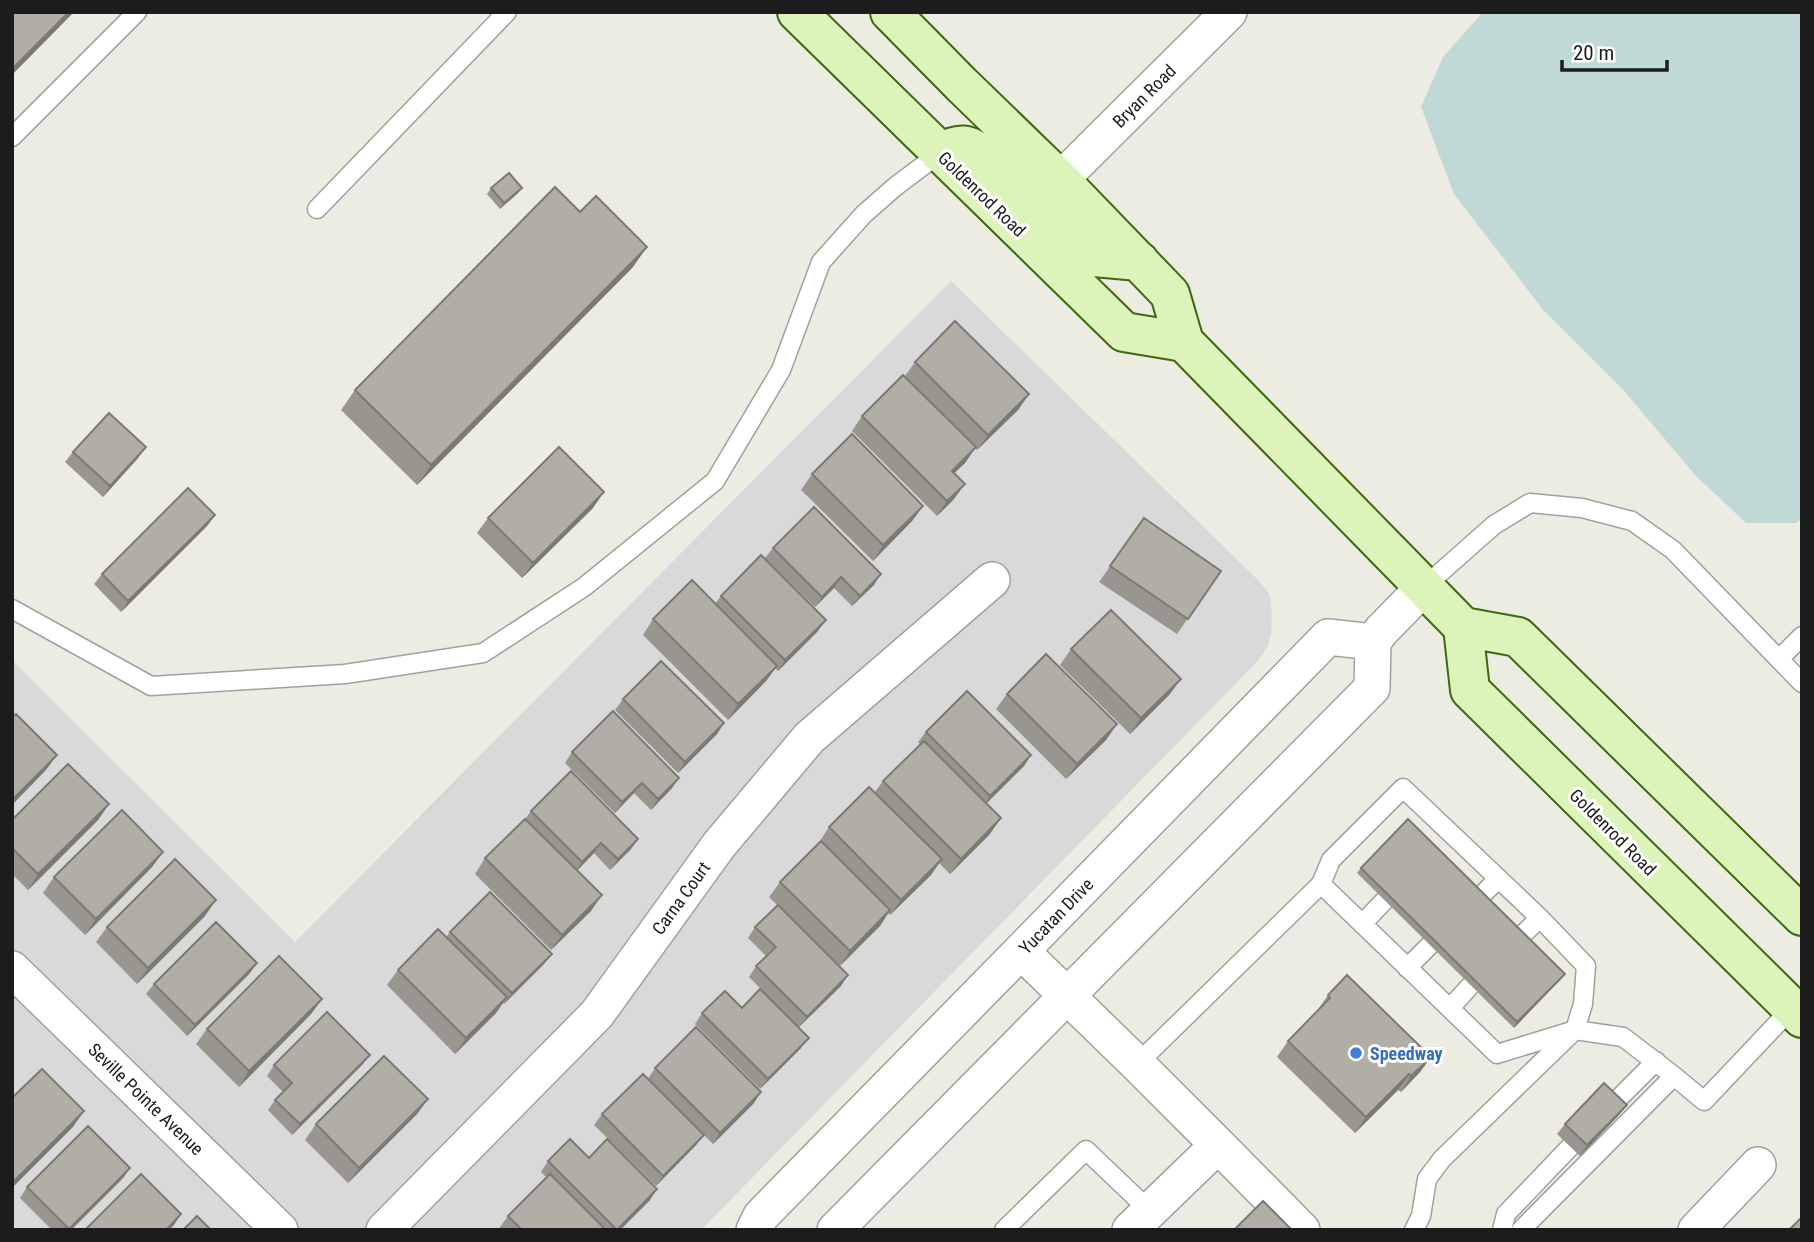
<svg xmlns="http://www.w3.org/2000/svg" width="1814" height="1242" font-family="'Roboto Condensed',sans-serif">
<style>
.residential{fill:#dad9d9}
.wetland{fill:#c0d9d6}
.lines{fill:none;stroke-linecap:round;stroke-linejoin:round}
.lane-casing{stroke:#a0a0a0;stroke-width:21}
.street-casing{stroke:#a0a0a0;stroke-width:38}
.secondary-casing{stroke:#3e680e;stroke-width:42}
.lane{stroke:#fff;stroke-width:18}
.street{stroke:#fff;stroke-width:35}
.secondary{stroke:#dcf3b9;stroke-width:38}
.wall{fill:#98968e}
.shaded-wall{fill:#7c7a74}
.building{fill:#b1afa5;stroke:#7c7a74;stroke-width:2}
.shop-dot{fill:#3f7fe0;stroke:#fff;stroke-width:2.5}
.labels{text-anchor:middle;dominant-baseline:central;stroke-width:6;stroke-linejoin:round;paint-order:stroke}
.street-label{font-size:18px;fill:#1c1c1c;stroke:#fff}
.shop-label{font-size:18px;font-weight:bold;fill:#366cbe;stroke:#fff;text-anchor:start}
</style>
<rect width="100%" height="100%" fill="#ecece2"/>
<path class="residential" d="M 951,281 L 1258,580 L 1270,595 L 1272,615 L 1271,633 L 1268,646 L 1257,662 L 701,1230 L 12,1230 L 12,660 L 295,942 Z"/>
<path class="wetland" d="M 1483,12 L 1802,12 L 1802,519 L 1796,523 L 1746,523 L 1695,475 L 1625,392 L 1544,311 L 1454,194 L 1421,107 L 1443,57 Z"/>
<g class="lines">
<g class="lane-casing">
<path id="lane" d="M 12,137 L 137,12
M 317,209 L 507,12
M 1424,587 L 1494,525 L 1530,503 L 1582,508 L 1632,521 L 1673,550 L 1802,683
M 12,609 L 151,686 L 345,674 L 483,653 L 584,587 L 715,481 L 781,370 L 821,262 L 864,214 L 896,186 L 940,153
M 1779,659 L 1802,636
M 1321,884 L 1331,860 L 1403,788 L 1540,918 L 1586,966 L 1583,1004 L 1575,1030 L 1442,1159 L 1427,1179 L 1421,1216 L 1414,1230
M 1479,898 L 1498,879
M 1362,924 L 1385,900
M 1519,938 L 1540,918
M 1407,968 L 1430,945
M 1450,1008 L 1471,985
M 1137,1064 L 1321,884 L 1497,1054 L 1575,1030 L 1623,1037 L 1674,1076 L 1704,1101 L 1792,1008
M 1610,1107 L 1656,1061
M 1004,1230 L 1086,1150 L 1150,1211
M 1502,1230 L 1506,1214 L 1570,1147
M 1521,1230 L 1674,1076"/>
</g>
<g class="street-casing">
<path id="street" d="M 1060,180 L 1229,12
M 1021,951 L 1137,1064 L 1218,1145 L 1130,1230
M 12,969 L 280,1230
M 1218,1145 L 1302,1230
M 384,1230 L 597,1014 L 719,845 L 809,738 L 992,580
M 754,1230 L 761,1216 L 1021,951 L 1328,637 L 1373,642
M 835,1230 L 1372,688 L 1373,642 L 1381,631 L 1424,587
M 1696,1230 L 1758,1165"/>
</g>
<g class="secondary-casing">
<path id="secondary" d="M 797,12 L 1124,332 L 1184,342
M 890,12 L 962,85 L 1060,180 L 1170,294 L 1184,342 L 1463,627 L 1518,637 L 1802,916
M 940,153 C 962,142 965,143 985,156 L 1083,256 L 1139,261
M 1463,627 L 1470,690 L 1802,1018"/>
</g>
<use href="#lane" class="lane"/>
<use href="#street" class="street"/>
<use href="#secondary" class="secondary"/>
</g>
<path class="wall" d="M 491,188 L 518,193 L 500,209 L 487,194 Z
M 633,267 L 417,485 L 341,410 L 355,390 Z
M 915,362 L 1029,394 L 1018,410 L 977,450 L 975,448 L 965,463 L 954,473 L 954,499 L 937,516 L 852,431 L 862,416 L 905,376 Z
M 73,452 L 138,458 L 103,497 L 65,462 Z
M 812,474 L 923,506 L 912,521 L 873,561 L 801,490 Z
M 593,508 L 522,578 L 477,533 L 488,518 Z
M 215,515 L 207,526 L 121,612 L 94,584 L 102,574 Z
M 1144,518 L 1221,571 L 1177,634 L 1099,582 Z
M 773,548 L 874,585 L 852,606 L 834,588 L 815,607 L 765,558 Z
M 721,596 L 818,631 L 778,671 L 775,668 L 766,681 L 728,720 L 643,635 L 653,619 L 715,604 Z
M 1071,649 L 1170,694 L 1130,734 L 1060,665 Z
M 1007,694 L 1117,724 L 1106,740 L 1066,779 L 996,709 Z
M 623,699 L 724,723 L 717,734 L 678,773 L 615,710 Z
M 926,732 L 1031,755 L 1024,766 L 986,803 L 990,834 L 950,874 L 939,863 L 931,875 L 890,915 L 888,913 L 880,926 L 839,966 L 841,986 L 799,1027 L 749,977 L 756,966 L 766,956 L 748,938 L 755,927 L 777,905 L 769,897 L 780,882 L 818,844 L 829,827 L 875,792 L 883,781 L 920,744 L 918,742 Z
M 572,752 L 672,788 L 651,810 L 634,793 L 615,813 L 565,763 Z
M 109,804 L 98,820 L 28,890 L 12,874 L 12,820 Z
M 531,811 L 638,839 L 631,849 L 610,870 L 594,853 L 577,870 L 591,911 L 551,950 L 475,874 L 485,858 L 525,819 Z
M 163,852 L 152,867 L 85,935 L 43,893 L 54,877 Z
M 1361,868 L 1561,979 L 1514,1028 L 1357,873 Z
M 205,916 L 137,984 L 96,942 L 107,927 Z
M 450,932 L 544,964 L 504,1004 L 503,1003 L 496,1013 L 455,1054 L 387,985 L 398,970 L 446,937 Z
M 257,963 L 249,974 L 187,1036 L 146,994 L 154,984 Z
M 1328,995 L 1431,1057 L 1420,1072 L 1401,1092 L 1398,1090 L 1355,1133 L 1277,1057 L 1288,1041 L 1317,1011 Z
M 322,999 L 311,1014 L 239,1087 L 196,1044 L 207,1029 Z
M 702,1013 L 801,1048 L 760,1089 L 695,1024 Z
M 370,1055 L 362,1065 L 292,1135 L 268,1110 L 275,1100 L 283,1092 L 267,1076 L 274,1065 Z
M 655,1068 L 754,1103 L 713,1144 L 704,1135 L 696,1145 L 656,1186 L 594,1125 L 602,1114 L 648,1079 Z
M 428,1099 L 417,1114 L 348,1183 L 305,1140 L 316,1124 Z
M 1627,1105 L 1619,1115 L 1580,1156 L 1557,1134 L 1565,1124 Z
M 589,1158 L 650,1200 L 620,1230 L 498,1230 L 508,1216 L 546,1177 L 541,1172 L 548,1161 Z
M 130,1168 L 123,1178 L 71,1230 L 52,1230 L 20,1198 L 27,1187 Z"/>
<path class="shaded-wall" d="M 69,12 L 74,12 L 12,75 L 12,69 Z
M 522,188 L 518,193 L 500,209 L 504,203 Z
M 647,247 L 633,267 L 417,485 L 431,465 Z
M 1029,394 L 1018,410 L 977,450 L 988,435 Z
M 146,447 L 138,458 L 103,497 L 110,486 Z
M 976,447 L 965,463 L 941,486 L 952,471 Z
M 965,484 L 954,499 L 937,516 L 947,501 Z
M 604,492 L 593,508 L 522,578 L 533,563 Z
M 923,506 L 912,521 L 873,561 L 883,545 Z
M 215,515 L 207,526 L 121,612 L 128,601 Z
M 881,574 L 874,585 L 852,606 L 860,596 Z
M 841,577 L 834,588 L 815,607 L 822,597 Z
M 826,620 L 818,631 L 778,671 L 785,660 Z
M 777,666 L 766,681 L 728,720 L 738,704 Z
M 1181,679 L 1170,694 L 1130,734 L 1141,718 Z
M 724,723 L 717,734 L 678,773 L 685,762 Z
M 1117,724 L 1106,740 L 1066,779 L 1077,764 Z
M 57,755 L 46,770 L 12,805 L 12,800 Z
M 1031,755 L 1024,766 L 983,807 L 990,796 Z
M 679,778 L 672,788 L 651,810 L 658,799 Z
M 642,783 L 634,793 L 615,813 L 622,802 Z
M 109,804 L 98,820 L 28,890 L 38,874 Z
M 1001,818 L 990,834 L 950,874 L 961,859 Z
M 638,839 L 631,849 L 610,870 L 618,859 Z
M 601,843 L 594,853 L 575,873 L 582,862 Z
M 163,852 L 152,867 L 85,935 L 96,919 Z
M 942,859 L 931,875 L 890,915 L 901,900 Z
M 602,895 L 591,911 L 551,950 L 562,935 Z
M 216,900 L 205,916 L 137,984 L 148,968 Z
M 890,910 L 880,926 L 839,967 L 850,951 Z
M 552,954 L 544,964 L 504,1004 L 512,993 Z
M 257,963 L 249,974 L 187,1036 L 195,1025 Z
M 1565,974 L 1561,979 L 1514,1028 L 1517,1022 Z
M 848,975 L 841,986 L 799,1027 L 807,1017 Z
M 507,997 L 496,1013 L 455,1054 L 466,1038 Z
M 322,999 L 311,1014 L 239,1087 L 249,1071 Z
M 809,1038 L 801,1048 L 760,1089 L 768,1079 Z
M 370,1055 L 362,1065 L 292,1135 L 300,1124 Z
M 1431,1057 L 1420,1072 L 1401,1092 L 1411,1076 Z
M 1409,1074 L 1398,1090 L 1355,1133 L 1366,1117 Z
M 761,1092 L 754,1103 L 713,1144 L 720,1133 Z
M 428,1099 L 417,1114 L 348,1183 L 359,1168 Z
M 1627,1105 L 1619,1115 L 1580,1156 L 1587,1145 Z
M 84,1111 L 73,1127 L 12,1188 L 12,1183 Z
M 704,1135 L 696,1145 L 656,1186 L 663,1176 Z
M 130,1168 L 123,1178 L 71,1230 L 68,1230 Z
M 657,1189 L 650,1200 L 620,1230 L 617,1230 Z
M 181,1214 L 174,1225 L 169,1230 L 166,1230 Z"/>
<path class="building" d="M 12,12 L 69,12 L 12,69 Z
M 509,173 L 522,188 L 504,203 L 491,188 Z
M 555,187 L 580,212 L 596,196 L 647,247 L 431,465 L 355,390 Z
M 955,321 L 1029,394 L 988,435 L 915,362 Z
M 903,375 L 976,447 L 952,471 L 965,484 L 947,501 L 862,416 Z
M 109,413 L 146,447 L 110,486 L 73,452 Z
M 852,434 L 923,506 L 883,545 L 812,474 Z
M 559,447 L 604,492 L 533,563 L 488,518 Z
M 188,488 L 215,515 L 128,601 L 102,574 Z
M 814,507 L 881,574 L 860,596 L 841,577 L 822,597 L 773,548 Z
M 1144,518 L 1221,571 L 1188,619 L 1110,566 Z
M 761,555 L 826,620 L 785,660 L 721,596 Z
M 692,580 L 777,666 L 738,704 L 653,619 Z
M 1111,610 L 1181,679 L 1141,718 L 1071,649 Z
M 1046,654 L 1117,724 L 1077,764 L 1007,694 Z
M 661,661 L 724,723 L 685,762 L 623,699 Z
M 967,691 L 1031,755 L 990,796 L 926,732 Z
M 613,711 L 679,778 L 658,799 L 642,783 L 622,802 L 572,752 Z
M 16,714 L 57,755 L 12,800 L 12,717 Z
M 924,741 L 1001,818 L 961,859 L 883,781 Z
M 68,764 L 109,804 L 38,874 L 12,848 L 12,820 Z
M 571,771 L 638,839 L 618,859 L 601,843 L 582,862 L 531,811 Z
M 869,787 L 942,859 L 901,900 L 829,827 Z
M 122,810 L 163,852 L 96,919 L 54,877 Z
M 525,819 L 602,895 L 562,935 L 485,858 Z
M 1408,819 L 1565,974 L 1517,1022 L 1361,868 Z
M 821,841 L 890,910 L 850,951 L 780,882 Z
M 175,859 L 216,900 L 148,968 L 107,927 Z
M 490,892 L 552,954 L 512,993 L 450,932 Z
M 778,905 L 848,975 L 807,1017 L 756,966 L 776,947 L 755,927 Z
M 216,922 L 257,963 L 195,1025 L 154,984 Z
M 438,929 L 507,997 L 466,1038 L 398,970 Z
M 279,956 L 322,999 L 249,1071 L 207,1029 Z
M 1347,975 L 1431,1057 L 1411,1076 L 1409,1074 L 1366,1117 L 1288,1041 L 1330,998 L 1328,995 Z
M 760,989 L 809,1038 L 768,1079 L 702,1013 L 725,991 L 742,1008 Z
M 327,1012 L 370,1055 L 300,1124 L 275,1100 L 292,1083 L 274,1065 Z
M 696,1027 L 761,1092 L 720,1133 L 655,1068 Z
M 384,1056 L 428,1099 L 359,1168 L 316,1124 Z
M 42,1069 L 84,1111 L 12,1183 L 12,1098 Z
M 643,1074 L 704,1135 L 663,1176 L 602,1114 Z
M 1604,1083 L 1627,1105 L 1587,1145 L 1565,1124 Z
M 88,1126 L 130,1168 L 69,1229 L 27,1187 Z
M 570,1139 L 589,1158 L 607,1139 L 657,1189 L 617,1230 L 548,1161 Z
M 141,1174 L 181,1214 L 166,1230 L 85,1230 Z
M 550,1174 L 606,1230 L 522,1230 L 508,1216 Z
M 1263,1201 L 1292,1230 L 1234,1230 Z
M 197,1216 L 211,1230 L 183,1230 Z
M 1802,1217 L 1802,1230 L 1789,1230 Z"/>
<circle class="shop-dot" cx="1356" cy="1053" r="7"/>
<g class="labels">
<g class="street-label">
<text transform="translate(1144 96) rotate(-45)">Bryan Road</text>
<text transform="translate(982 194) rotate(44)">Goldenrod Road</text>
<text transform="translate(1613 832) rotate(45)">Goldenrod Road</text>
<text transform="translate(681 898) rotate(-54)">Carna Court</text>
<text transform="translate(1056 916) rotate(-46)">Yucatan Drive</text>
<text transform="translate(146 1099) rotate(44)">Seville Pointe Avenue</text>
</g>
<g class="shop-label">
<text x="1370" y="1053">Speedway</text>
</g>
</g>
<rect width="1814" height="1242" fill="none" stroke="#1c1c1c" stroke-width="28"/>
<path d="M1562 60v10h105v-10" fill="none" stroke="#1c1c1c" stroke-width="3.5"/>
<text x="1573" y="60" font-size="21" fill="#1c1c1c" stroke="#ffffff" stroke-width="5" paint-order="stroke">20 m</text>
</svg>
